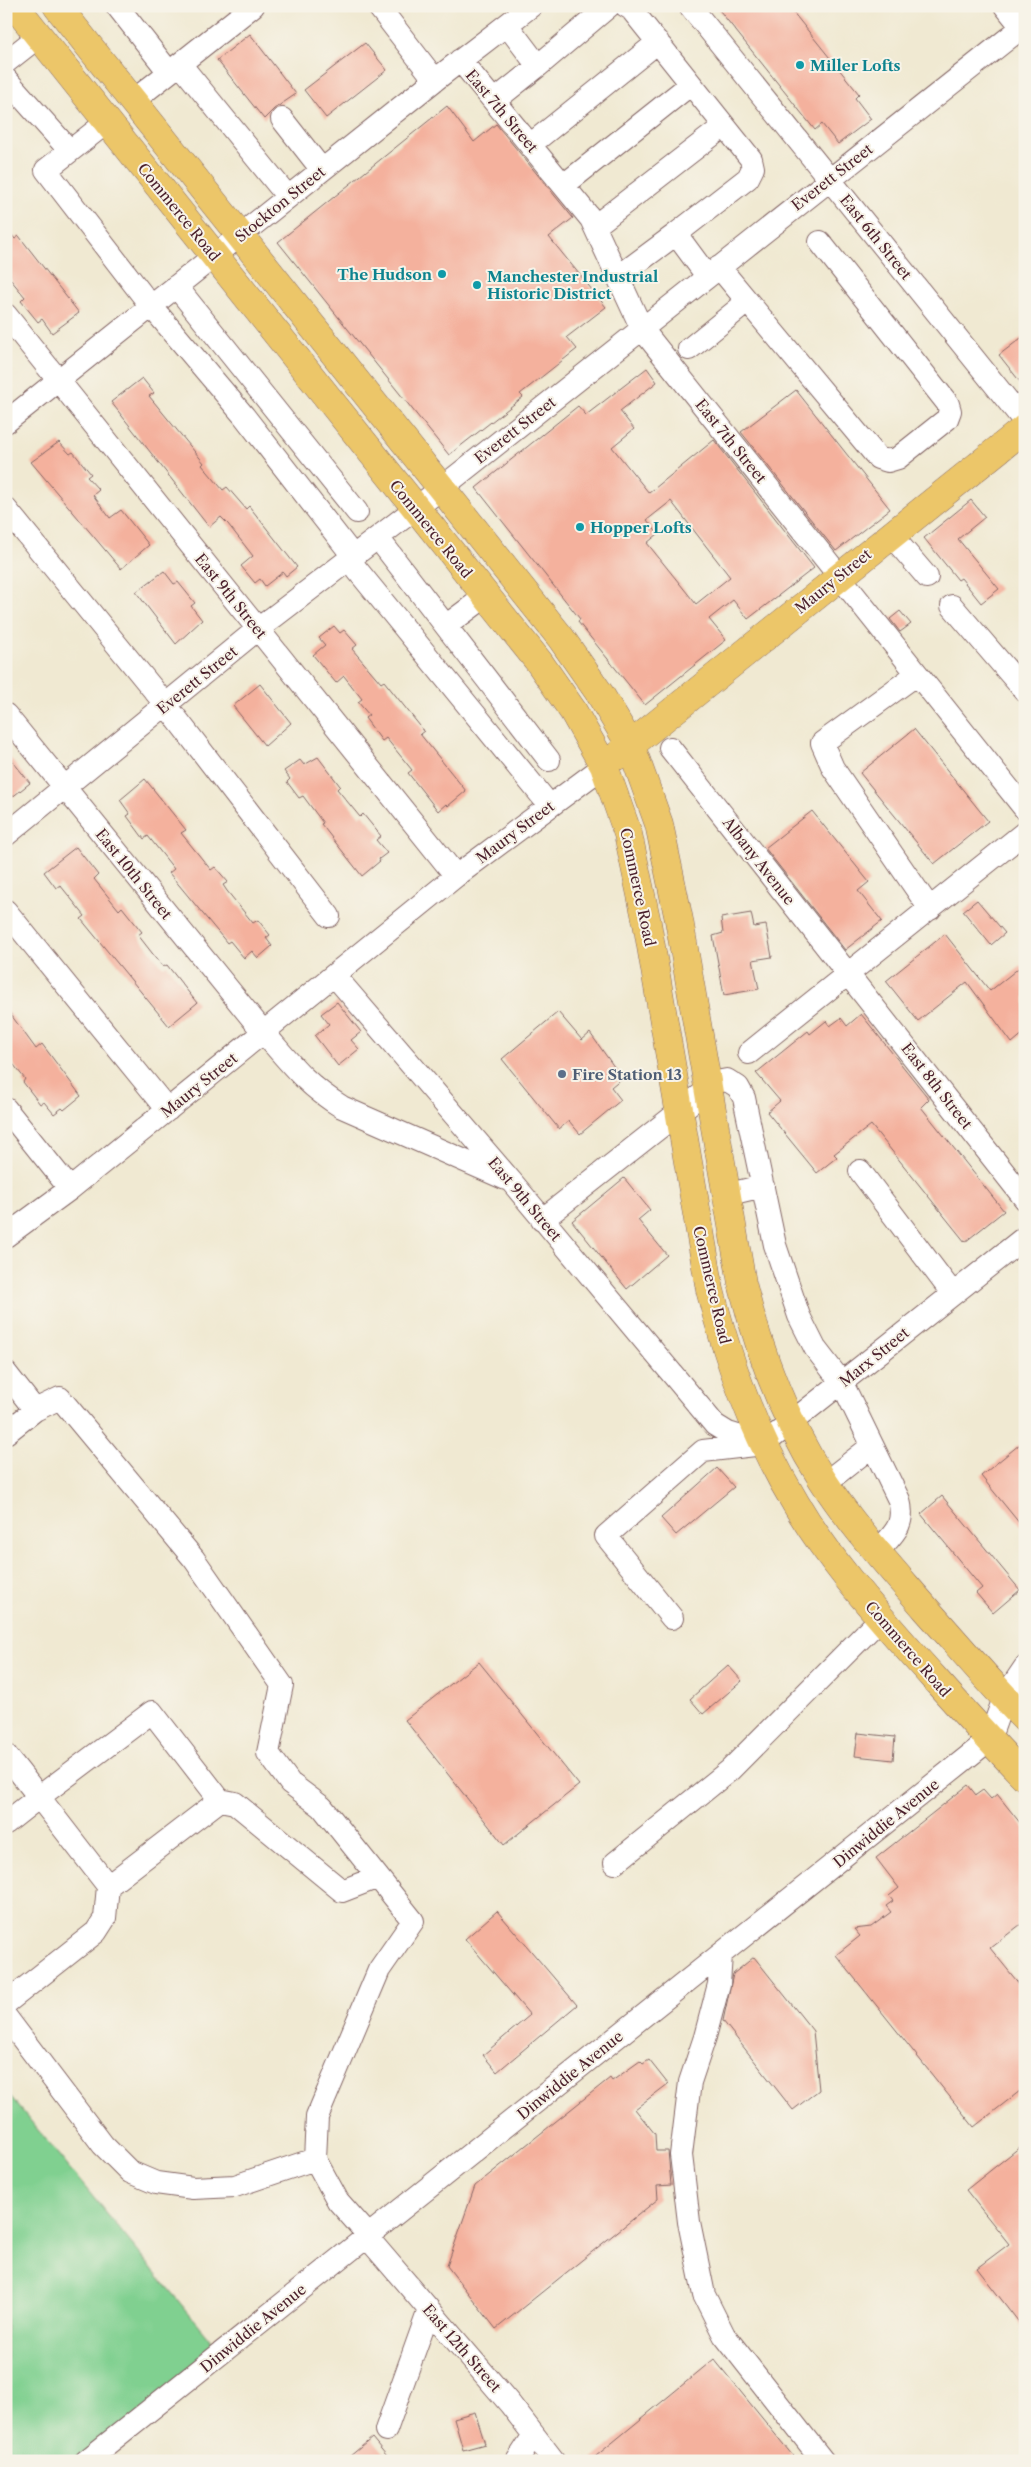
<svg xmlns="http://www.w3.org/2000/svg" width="1031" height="2467" font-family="'Libre Caslon Text',serif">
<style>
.green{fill:#80d090;stroke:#65785e}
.building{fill:#f4b19d;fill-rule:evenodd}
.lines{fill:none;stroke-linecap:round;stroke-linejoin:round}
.minor-casing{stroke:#846665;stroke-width:24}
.major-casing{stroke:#846665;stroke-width:29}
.minor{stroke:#fff;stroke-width:22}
.major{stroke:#ecc669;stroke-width:28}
.culture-dot{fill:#0f9aa8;stroke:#f7f3e8;stroke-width:2}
.service-dot{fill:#5c6f8a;stroke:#f7f3e8;stroke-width:2}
.labels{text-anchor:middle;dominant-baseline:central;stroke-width:4;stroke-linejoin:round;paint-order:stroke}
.culture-label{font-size:15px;font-weight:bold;fill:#0d838f;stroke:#f7f3e8;text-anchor:start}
.street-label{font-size:15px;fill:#4a1f2b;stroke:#f7f3e8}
.service-label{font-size:15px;font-weight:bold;fill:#4e5e75;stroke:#f7f3e8;text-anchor:start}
</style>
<rect width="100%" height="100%" fill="#f7f3e8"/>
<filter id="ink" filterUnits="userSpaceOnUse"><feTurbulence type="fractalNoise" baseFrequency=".02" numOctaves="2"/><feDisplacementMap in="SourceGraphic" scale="10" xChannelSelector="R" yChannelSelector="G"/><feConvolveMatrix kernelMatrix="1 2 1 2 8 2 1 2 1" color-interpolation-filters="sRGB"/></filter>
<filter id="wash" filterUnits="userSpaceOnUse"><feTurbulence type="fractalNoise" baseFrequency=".0096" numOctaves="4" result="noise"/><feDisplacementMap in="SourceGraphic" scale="20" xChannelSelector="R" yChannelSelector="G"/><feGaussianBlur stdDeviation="1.12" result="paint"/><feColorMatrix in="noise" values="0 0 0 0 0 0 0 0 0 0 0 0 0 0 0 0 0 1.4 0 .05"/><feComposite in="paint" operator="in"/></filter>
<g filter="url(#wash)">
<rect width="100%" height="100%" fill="#f0e9d2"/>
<path class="green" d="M 6,2091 L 222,2354 L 88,2461 L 6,2461 Z"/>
<g id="blocks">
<path class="building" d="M 716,6 L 788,6 L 859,94 L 855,98 L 871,119 L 838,144 L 822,124 L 815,130 Z
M 250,34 L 296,94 L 274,109 L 264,119 L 217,60 Z
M 365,43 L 387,70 L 326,118 L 304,90 Z
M 447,106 L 474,142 L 496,124 L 573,218 L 549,237 L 606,307 L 567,337 L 577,349 L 520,394 L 523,397 L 449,455 L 278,242 Z
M 6,228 L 15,239 L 19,236 L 79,313 L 52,333 L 42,319 L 38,322 L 21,301 L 25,297 L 6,274 Z
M 1025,335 L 1025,388 L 999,355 Z
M 647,368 L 657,382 L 620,411 L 634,429 L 612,447 L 649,493 L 714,440 L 814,568 L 748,619 L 733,600 L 709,619 L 726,640 L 645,705 L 578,622 L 580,619 L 476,488 L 578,406 L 586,415 ZM 671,501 L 730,577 L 696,604 L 647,543 L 658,534 L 647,520 Z
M 142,378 L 154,393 L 149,396 L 204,463 L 202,465 L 223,490 L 227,487 L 246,509 L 249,506 L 297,567 L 286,576 L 283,572 L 265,586 L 260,579 L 255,583 L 241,566 L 253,556 L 228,524 L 221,517 L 209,527 L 111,402 Z
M 796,390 L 890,509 L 836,551 L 741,432 Z
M 59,442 L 70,454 L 73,452 L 91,474 L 87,477 L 99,490 L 93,495 L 110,518 L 121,510 L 149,545 L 121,569 L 31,462 Z
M 971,500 L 985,517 L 958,539 L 999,589 L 981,603 L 961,578 L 958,580 L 924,538 Z
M 164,571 L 174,584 L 178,582 L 195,603 L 191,606 L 202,620 L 176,644 L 136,592 Z
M 900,611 L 911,624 L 900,632 L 890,619 Z
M 334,626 L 340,633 L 344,630 L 357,645 L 352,649 L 381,683 L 384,681 L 424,731 L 420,734 L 466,791 L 448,806 L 446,804 L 438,811 L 408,773 L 412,770 L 386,738 L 382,741 L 365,718 L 369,715 L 358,702 L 362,699 L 344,676 L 336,683 L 313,655 L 325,645 L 319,638 Z
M 260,684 L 291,723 L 265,746 L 233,706 Z
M 914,729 L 988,821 L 934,864 L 860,773 Z
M 6,753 L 30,783 L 6,802 Z
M 318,757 L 340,786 L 337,789 L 360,817 L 363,814 L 381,836 L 376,840 L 387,853 L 379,859 L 380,861 L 362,876 L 321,824 L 323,823 L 303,796 L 299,798 L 287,782 L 290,779 L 284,771 L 300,760 L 304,765 Z
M 145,779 L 186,830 L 181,833 L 211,870 L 215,867 L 228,882 L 223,885 L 227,891 L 253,923 L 258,920 L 270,935 L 266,938 L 272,946 L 258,958 L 252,951 L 244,958 L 230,941 L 227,943 L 169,873 L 174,869 L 148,836 L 144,839 L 127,816 L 130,814 L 120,800 Z
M 812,811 L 869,882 L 858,891 L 882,921 L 845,950 L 765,848 Z
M 76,847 L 98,875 L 94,879 L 119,910 L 122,907 L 142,932 L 138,935 L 163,967 L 167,965 L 197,1003 L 169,1026 L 81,919 L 85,916 L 60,885 L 56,888 L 44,872 Z
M 977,900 L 1005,933 L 991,945 L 963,911 Z
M 751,913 L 754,927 L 766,925 L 772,957 L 753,960 L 759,989 L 724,995 L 713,936 L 723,933 L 721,918 Z
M 945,934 L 990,991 L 1025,963 L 1025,1032 L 1012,1043 L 967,982 L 918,1021 L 886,981 Z
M 337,1002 L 361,1032 L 351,1040 L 359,1049 L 338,1066 L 315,1036 L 329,1024 L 321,1014 Z
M 6,1008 L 36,1049 L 42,1044 L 81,1096 L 64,1110 L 62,1108 L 54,1114 L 44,1102 L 40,1104 L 23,1082 L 25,1079 L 6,1055 Z
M 558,1012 L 582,1040 L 590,1033 L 622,1078 L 611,1087 L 621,1100 L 580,1134 L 569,1121 L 559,1129 L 502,1059 Z
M 861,1014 L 929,1099 L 921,1107 L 1004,1211 L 965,1242 L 871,1125 L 834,1154 L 837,1157 L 817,1173 L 767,1112 L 780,1101 L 756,1073 L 808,1031 L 810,1034 L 826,1021 L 830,1026 L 841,1018 L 847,1026 Z
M 624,1178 L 650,1210 L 638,1220 L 667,1255 L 627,1289 L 572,1221 Z
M 1025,1440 L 1025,1530 L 981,1476 Z
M 717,1468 L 734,1487 L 676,1535 L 661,1518 Z
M 942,1496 L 1020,1590 L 993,1613 L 976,1593 L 982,1588 L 921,1514 Z
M 479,1662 L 579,1785 L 504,1845 L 405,1720 Z
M 728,1665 L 742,1681 L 703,1714 L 690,1699 Z
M 858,1733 L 895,1737 L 893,1760 L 855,1756 Z
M 968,1785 L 976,1795 L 983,1790 L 991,1799 L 997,1794 L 1025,1829 L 1025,1921 L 990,1948 L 1025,1991 L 1025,2087 L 974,2127 L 836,1955 L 860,1936 L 854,1929 L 871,1927 L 891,1912 L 886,1906 L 893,1901 L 889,1896 L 899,1888 L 876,1858 Z
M 497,1911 L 577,2005 L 497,2072 L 483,2055 L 530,2015 L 465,1939 Z
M 754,1957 L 813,2031 L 819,2090 L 793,2110 L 723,2021 L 733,1974 Z
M 649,2060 L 668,2084 L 635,2109 L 655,2134 L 656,2151 L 668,2151 L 671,2185 L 657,2186 L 658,2199 L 496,2329 L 447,2266 L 475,2186 L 610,2078 L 612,2081 L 640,2061 L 643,2064 Z
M 1025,2143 L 1025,2330 L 977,2268 L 1009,2244 L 966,2190 Z
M 714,2359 L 797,2461 L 590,2461 Z
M 475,2412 L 485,2444 L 463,2450 L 454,2418 Z
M 372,2438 L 391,2461 L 344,2461 Z"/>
</g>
</g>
<g filter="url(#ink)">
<use href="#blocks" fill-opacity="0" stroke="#846665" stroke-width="1"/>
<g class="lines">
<g class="minor-casing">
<path id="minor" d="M 117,6 L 169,72
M 378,6 L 435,80
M 626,6 L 631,9 L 751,159 L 753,168 L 748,178 L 676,234 L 707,276
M 690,6 L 1025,422
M 1005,6 L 1025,31
M 507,25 L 538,66 L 609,6
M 460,60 L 591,219 L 642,329 L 1025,809
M 6,62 L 39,36
M 180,64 L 288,197
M 6,79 L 70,151
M 133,101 L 253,6
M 494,101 L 538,66
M 282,119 L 322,170
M 107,122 L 46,170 L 151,306 L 244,416 L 353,556
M 530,145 L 658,42
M 564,185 L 691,84
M 595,226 L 724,126
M 719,267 L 878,458 L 888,461 L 898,458 L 947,419 L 950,411 L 948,404 L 820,242
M 618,277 L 676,234
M 176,286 L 357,512
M 6,315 L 456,876
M 689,349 L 747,302
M 6,422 L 435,80 L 531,6
M 6,509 L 166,705 L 329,916
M 891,535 L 927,577
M 378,538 L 549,760
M 349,560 L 550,806
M 952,606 L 1025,691
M 447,625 L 486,596
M 917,674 L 822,743 L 833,768 L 930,909
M 6,715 L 264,1033 C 291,1064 306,1085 342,1107 L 506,1179
M 670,748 L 1025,1199
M 6,835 L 258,629 L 415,509 L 1025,25
M 6,911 L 168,1110
M 334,975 L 511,1181 L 715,1425 L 728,1433 L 764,1444 L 1025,1237
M 749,1053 L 1025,832
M 706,1084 L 727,1080 L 738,1087 L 744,1098 L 775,1245 L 799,1316 L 815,1348 L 842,1383 L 899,1500 C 906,1526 893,1534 877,1552
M 6,1109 L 70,1189
M 860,1171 L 953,1294
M 725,1195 L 763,1186
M 542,1220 L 707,1090
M 6,1236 L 70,1189 L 456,876 L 604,766
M 6,1373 L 35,1410
M 6,1433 L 35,1410 L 60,1398 L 194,1559 L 282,1685 L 268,1753 L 290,1783 L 322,1807 L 413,1921 L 379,1970 L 317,2117 L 315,2159 L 338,2201 L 369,2236
M 825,1483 L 872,1446
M 672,1618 L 606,1536 L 703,1451 L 755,1445
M 6,1755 L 39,1797 L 152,1712 L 220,1800 L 108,1886
M 220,1800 L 235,1803 L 342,1891 L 378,1877
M 6,1823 L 39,1797 L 108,1886 L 105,1918 L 96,1932 L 6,2003
M 615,1863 L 730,1770 L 881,1618
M 721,1955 L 719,1984 L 705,2037 L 690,2082 L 681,2155 L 689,2222 L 704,2295 L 724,2335 L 823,2461
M 6,2017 L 103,2145 L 130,2172 L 156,2183 L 193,2188 L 235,2186 L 315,2159
M 367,2237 L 510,2404 L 554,2461
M 386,2430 L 429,2310
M 86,2461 L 989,1740 L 1004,1698 L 1025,1667
M 517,2461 L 534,2435"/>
</g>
<g class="major-casing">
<path id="major" d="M 15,6 L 539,662 L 573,711 L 604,766 L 628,834 L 647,923 L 710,1290 C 729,1365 756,1438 796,1504 C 829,1560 872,1608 915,1657 C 951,1697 987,1738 1025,1777
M 57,6 L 561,638 L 600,694 L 631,746 L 659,824 L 679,920 L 742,1283 C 759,1352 784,1419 822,1479 C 852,1526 890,1567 926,1609 C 959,1646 991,1684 1025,1719
M 617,756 L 1025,428"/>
</g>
<use href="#minor" class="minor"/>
<use href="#major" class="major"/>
</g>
</g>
<g class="culture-dot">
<circle cx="800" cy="65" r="5"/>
<circle cx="442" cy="274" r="5"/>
<circle cx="477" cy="285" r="5"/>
<circle cx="580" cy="527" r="5"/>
</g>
<circle class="service-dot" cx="562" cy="1074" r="5"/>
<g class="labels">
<g class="culture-label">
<text x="810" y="65">Miller Lofts</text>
<text x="432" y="274" text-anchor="end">The Hudson</text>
<text x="487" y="276">Manchester Industrial<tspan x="487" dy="17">Historic District</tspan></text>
<text x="590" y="527">Hopper Lofts</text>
</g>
<g class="street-label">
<text transform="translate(502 111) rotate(50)">East 7th Street</text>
<text transform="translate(832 177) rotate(-38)">Everett Street</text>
<text transform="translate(280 204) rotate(-39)">Stockton Street</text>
<text transform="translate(179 212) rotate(51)">Commerce Road</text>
<text transform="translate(876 237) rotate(51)">East 6th Street</text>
<text transform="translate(515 430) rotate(-38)">Everett Street</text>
<text transform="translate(731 441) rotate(51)">East 7th Street</text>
<text transform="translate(431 529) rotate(51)">Commerce Road</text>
<text transform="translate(833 581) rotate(-39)">Maury Street</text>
<text transform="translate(231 596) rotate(51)">East 9th Street</text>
<text transform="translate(197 680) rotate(-39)">Everett Street</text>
<text transform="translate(515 832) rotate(-37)">Maury Street</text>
<text transform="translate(759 861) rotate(52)">Albany Avenue</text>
<text transform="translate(134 874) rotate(51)">East 10th Street</text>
<text transform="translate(638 887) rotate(78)">Commerce Road</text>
<text transform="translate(199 1085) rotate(-39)">Maury Street</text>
<text transform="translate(937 1086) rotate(52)">East 8th Street</text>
<text transform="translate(525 1199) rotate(50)">East 9th Street</text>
<text transform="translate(712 1285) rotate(77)">Commerce Road</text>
<text transform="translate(874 1357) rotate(-39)">Marx Street</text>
<text transform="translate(908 1649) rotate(49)">Commerce Road</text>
<text transform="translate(886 1823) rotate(-39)">Dinwiddie Avenue</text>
<text transform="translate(570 2075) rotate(-39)">Dinwiddie Avenue</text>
<text transform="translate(253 2328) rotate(-39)">Dinwiddie Avenue</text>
<text transform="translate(462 2348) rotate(49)">East 12th Street</text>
</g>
<g class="service-label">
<text x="572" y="1074">Fire Station 13</text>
</g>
</g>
<rect width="1031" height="2467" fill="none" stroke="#f7f3e8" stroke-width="25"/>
</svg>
